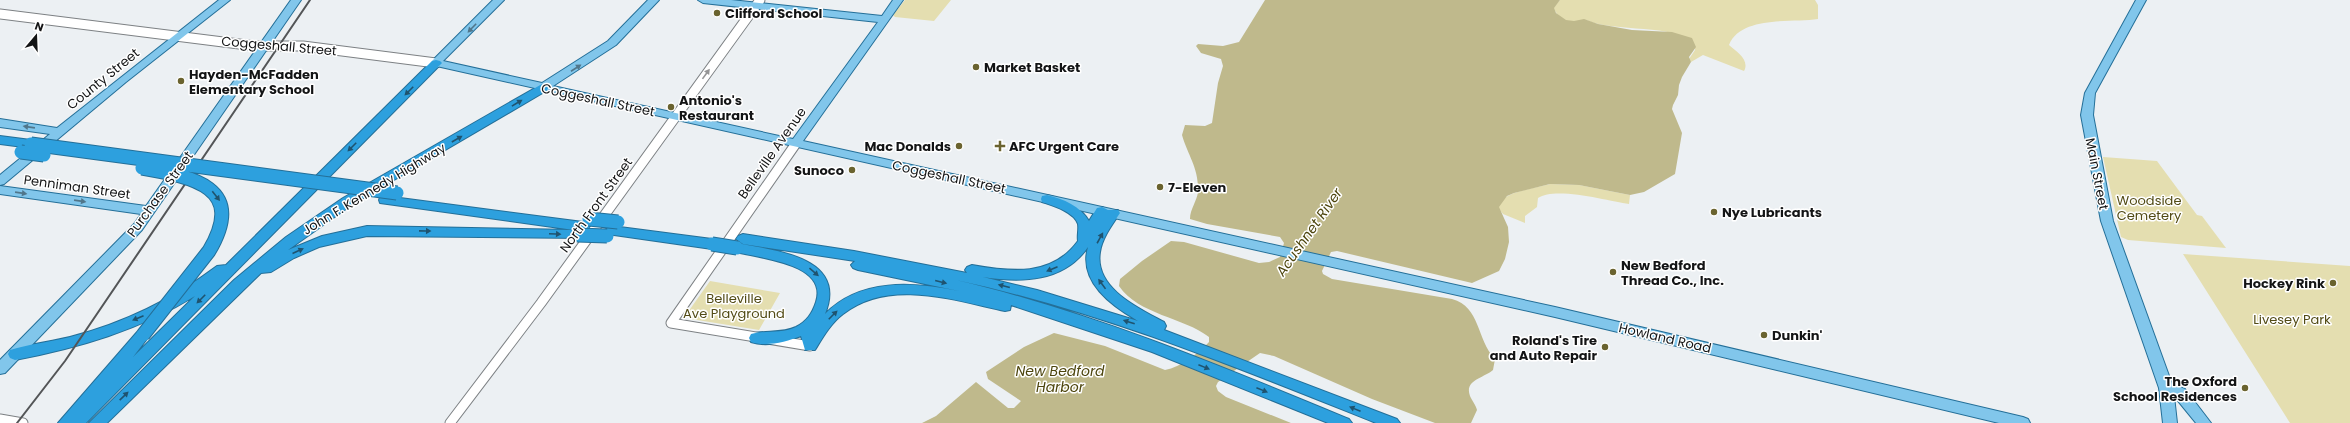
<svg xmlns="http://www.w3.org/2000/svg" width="2350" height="423" font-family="Poppins,sans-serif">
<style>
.green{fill:#e4deb0}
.water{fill:#bfb98c}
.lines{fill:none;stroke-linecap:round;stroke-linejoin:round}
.minor-casing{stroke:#7d8184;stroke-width:11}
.major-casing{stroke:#246f98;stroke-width:2}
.highway-casing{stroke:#246f98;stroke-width:2}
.minor{stroke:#fff;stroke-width:9}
.major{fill:#81c6eb;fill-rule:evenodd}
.highway{fill:#2da0de;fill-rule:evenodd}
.rail{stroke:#535557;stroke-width:2}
.highway-bridge-casing{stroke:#246f98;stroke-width:15;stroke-linecap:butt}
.highway-bridge{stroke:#2da0de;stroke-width:13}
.oneway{fill:#50768b}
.oneway2{fill:#959596}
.oneway3{fill:#1f536f}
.poi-dot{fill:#6a632f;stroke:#fff;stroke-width:1.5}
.labels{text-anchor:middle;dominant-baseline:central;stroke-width:3;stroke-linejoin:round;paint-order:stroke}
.poi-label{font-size:13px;font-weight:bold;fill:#131415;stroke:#fff;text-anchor:start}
.street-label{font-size:13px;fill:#131415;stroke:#fff}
.park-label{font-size:13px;fill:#524b15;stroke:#fff}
.water-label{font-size:14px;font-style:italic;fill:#4d450d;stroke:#fff}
</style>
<rect width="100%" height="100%" fill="#ecf0f3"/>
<path class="green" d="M 905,0 L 951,0 L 934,21 L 895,17 L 893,15 Z
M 1560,0 L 1815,0 L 1818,5 L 1818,19 C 1793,23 1741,15 1729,45 C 1737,52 1750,60 1744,71 L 1703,55 L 1691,62 L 1689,59 L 1695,50 L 1694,44 C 1675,23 1615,33 1586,20 L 1580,23 L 1562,21 L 1553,8 Z
M 2103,157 L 2157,161 L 2197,215 L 2202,216 L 2226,248 L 2128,240 L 2121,237 Z
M 1550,184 L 1579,185 L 1630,195 L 1629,204 C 1609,201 1555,186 1538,198 L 1537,207 L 1525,216 L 1525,223 L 1503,214 L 1499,209 C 1497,192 1537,188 1550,184 Z
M 2183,254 L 2350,266 L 2350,423 L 2290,423 Z
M 710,281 L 780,293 L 759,330 L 691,319 L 688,312 Z"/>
<path class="water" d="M 1265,0 L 1560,0 L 1554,8 L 1556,13 L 1566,20 L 1574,21 L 1584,19 L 1598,24 L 1632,30 L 1672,32 L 1692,38 L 1696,47 L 1689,57 L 1691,62 L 1682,77 L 1679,85 L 1678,95 L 1673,105 L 1672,109 L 1682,133 L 1675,174 L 1644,192 L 1630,195 L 1579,185 L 1550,184 L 1514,193 L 1507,196 L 1499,207 L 1508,227 L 1509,242 L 1505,259 L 1499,271 L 1472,283 L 1337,251 L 1331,252 L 1322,271 L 1323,274 L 1332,279 L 1452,299 C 1481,307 1476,339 1495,359 L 1493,370 C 1484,378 1464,380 1470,396 C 1472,401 1476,405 1477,410 L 1471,423 L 1435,423 L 1372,399 L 1274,356 L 1260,353 L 1218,382 L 1216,386 L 1218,391 L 1226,397 L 1291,423 L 922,423 L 936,416 L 976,382 L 1008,408 L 1014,408 L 1021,401 L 988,379 L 986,372 L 1024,347 L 1054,333 L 1105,346 L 1165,370 C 1181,367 1198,354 1209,342 L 1209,337 C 1183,317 1139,315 1119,286 L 1120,279 L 1142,261 L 1171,241 L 1184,242 L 1259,263 L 1269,262 L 1280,257 L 1284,243 L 1280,237 L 1207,224 L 1190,219 C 1190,209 1197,201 1198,192 C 1199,168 1188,156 1182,135 L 1185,125 L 1205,126 L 1212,123 L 1218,83 L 1223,66 L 1221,59 L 1201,53 L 1196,46 L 1198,44 L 1223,46 L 1239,42 Z"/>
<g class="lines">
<g class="minor-casing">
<path id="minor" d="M 0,14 L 255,46 L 303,46 L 436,63
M 797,142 L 671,323 L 810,346
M 0,419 L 23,423
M 450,423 L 541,303 L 760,0"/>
</g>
<g class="major-casing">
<path id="major" d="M 219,0 L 230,0 L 126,82 L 4,184 L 0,185 L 0,175 L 50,134 L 0,127 L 0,119 L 57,128 Z
M 291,0 L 301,0 L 142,230 L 5,373 L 0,374 L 0,360 L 134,224 L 141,214 L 0,194 L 0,186 L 146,206 Z
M 493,0 L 504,0 L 443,61 L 542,83 L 608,41 L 648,0 L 659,0 L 616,45 L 553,86 L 793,139 L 878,22 L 703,3 L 698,0 L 731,0 L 882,16 L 893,0 L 903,0 L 803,141 L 1555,307 L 2023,417 L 2028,419 L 2030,423 L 1999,423 L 1555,317 L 432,65 L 431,63 L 432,61 Z
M 2136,0 L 2146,0 L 2095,93 L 2093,115 L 2113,221 L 2172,384 L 2185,389 L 2211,423 L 2196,423 L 2174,396 L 2177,423 L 2163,423 L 2159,388 L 2101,221 L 2081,115 L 2085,93 Z"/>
</g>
<g class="highway-casing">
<path id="highway" d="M 436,60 L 440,61 L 442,63 L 440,65 L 86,423 L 58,423 L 138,331 L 148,331 L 150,335 L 133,357 L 195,296 C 140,330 78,348 15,360 L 10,358 L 8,354 L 10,350 C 29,344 50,342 70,337 C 124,323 173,299 217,266 L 226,265 L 432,61 Z
M 542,84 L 546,85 L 548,88 L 546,91 L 353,204 L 288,250 L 322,236 L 367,226 L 574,230 L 380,203 L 379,200 L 380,197 L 385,196 L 583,222 L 590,227 L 588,230 L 579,231 L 584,235 L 582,238 L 367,236 L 319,247 L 294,258 L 271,272 L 261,273 L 107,423 L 89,423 L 234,280 L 286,237 L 343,198 Z
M 0,136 L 31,140 L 37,144 L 31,148 L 0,144 Z
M 1047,195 C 1064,199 1080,206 1089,221 L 1097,208 L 1102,207 L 1108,210 L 1118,210 L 1120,213 C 1112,225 1102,238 1100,252 C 1094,288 1138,308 1164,322 L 1166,326 L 1164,330 L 1397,419 L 1400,423 L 1376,423 C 1238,368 1101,311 956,280 C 1092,312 1221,366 1349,419 L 1352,423 L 1328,423 L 1152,352 L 1011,305 L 1010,310 L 1005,311 C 953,300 889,278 843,314 C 831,323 823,337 815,350 L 805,350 L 801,336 C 786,342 766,347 751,342 L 749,338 L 751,334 C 766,330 781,334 796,327 C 807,321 812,314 816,302 C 829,262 755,258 732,251 L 730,248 L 732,245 L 737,243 C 776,251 848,257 825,314 C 860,278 913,282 959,291 L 858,270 L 853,268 L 851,265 L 855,261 L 743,244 L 736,239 L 738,236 L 743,234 L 854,251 L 967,273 L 965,270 L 967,267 L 972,265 C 1011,272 1052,277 1078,241 C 1077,235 1079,230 1078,224 C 1074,212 1054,206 1042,202 L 1041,199 L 1042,196 ZM 1088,247 C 1078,282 1112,306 1138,321 L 1037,290 L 983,277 C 1022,283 1064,282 1088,247 Z
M 612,226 L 712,239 L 719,244 L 712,249 L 607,234 L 605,231 L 607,228 Z"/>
</g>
<use href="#minor" class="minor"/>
<use href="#major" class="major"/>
<use href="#highway" class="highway"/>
<path class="rail" d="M 17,423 L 65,361 L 310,0"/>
<g class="highway-bridge-casing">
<path id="highway-bridge" d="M 31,144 L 397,193
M 21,152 L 44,155
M 142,168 C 193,177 247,187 209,251 L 143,335
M 589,219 L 618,222
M 577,235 L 607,236
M 712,244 L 737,248"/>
</g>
<use href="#highway-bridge" class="highway-bridge"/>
</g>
<defs><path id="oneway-solid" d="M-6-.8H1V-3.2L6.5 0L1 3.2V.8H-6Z"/></defs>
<g class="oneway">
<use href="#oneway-solid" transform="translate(472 28) rotate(134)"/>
<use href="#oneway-solid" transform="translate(576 68) rotate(-33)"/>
<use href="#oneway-solid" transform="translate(29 127) rotate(-172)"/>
<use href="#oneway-solid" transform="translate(21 193) rotate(8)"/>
<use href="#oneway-solid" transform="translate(80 201) rotate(8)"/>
</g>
<use class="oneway2" href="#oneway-solid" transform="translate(706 74) rotate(-54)"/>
<g class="oneway3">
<use href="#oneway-solid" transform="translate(409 91) rotate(135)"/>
<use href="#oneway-solid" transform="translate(517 103) rotate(-31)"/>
<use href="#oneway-solid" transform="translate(457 139) rotate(-30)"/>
<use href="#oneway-solid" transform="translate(352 147) rotate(135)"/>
<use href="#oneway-solid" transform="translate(216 196) rotate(52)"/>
<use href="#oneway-solid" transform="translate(425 231) rotate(1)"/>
<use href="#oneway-solid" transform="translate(555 234) rotate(3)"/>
<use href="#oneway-solid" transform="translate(1100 238) rotate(-61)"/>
<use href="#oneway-solid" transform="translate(298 251) rotate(-24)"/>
<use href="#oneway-solid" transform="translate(1052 269) rotate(157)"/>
<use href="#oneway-solid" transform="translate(814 272) rotate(41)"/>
<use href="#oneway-solid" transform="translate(941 282) rotate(14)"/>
<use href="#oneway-solid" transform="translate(1102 284) rotate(-126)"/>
<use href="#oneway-solid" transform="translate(1004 286) rotate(-166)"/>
<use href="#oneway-solid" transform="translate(201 299) rotate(135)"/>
<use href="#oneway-solid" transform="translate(833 315) rotate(-45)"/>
<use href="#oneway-solid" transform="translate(138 318) rotate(157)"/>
<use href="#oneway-solid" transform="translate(1129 322) rotate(-162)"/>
<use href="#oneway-solid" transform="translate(1204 367) rotate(22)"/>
<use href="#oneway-solid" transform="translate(1262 390) rotate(22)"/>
<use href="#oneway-solid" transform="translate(124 396) rotate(-44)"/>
<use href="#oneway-solid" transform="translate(1355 409) rotate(-158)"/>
</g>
<g class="poi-dot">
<circle cx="717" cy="13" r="4"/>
<circle cx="976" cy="67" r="4"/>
<circle cx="181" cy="81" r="4"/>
<circle cx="671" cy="107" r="4"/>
<circle cx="959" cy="146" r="4"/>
<path d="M998 140h4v4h4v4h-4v4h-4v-4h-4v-4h4z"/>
<circle cx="852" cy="170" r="4"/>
<circle cx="1160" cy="187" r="4"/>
<circle cx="1714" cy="212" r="4"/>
<circle cx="1613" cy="272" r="4"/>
<circle cx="2333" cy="283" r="4"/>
<circle cx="1764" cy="335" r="4"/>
<circle cx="1605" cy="347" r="4"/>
<circle cx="2245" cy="388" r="4"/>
</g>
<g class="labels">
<g class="poi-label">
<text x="725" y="13">Clifford School</text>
<text x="984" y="67">Market Basket</text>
<text x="189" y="74">Hayden-McFadden<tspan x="189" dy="15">Elementary School</tspan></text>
<text x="679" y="100">Antonio's<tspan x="679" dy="15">Restaurant</tspan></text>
<text x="951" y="146" text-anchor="end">Mac Donalds</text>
<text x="1009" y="146">AFC Urgent Care</text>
<text x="844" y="170" text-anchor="end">Sunoco</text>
<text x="1168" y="187">7-Eleven</text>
<text x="1722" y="212">Nye Lubricants</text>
<text x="1621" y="265">New Bedford<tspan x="1621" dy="15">Thread Co., Inc.</tspan></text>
<text x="2325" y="283" text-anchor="end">Hockey Rink</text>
<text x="1772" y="335">Dunkin'</text>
<text x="1597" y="340" text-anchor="end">Roland's Tire<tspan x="1597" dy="15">and Auto Repair</tspan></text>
<text x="2237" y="381" text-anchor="end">The Oxford<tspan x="2237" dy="15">School Residences</tspan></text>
</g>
<g class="street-label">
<text transform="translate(279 46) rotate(5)">Coggeshall Street</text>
<text transform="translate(103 79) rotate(-39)">County Street</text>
<text transform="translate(598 100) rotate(12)">Coggeshall Street</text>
<text transform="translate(772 153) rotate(-55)">Belleville Avenue</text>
<text transform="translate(2097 174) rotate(79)">Main Street</text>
<text transform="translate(949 177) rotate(12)">Coggeshall Street</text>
<text transform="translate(77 187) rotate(8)">Penniman Street</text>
<text transform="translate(374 189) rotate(-31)">John F. Kennedy Highway</text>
<text transform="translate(160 194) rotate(-54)">Purchase Street</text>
<text transform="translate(596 205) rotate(-54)">North Front Street</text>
<text transform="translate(1665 338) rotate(13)">Howland Road</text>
</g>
<g class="park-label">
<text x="2149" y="200">Woodside<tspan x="2149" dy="15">Cemetery</tspan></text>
<text x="734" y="298">Belleville<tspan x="734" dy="15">Ave Playground</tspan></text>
<text x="2292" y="319">Livesey Park</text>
</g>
<g class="water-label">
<text transform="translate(1309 232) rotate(-55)">Acushnet River</text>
<text x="1060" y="371">New Bedford<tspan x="1060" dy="16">Harbor</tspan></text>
</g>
</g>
<g transform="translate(36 36) rotate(19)" stroke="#ffffff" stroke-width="3" paint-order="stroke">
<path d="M0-3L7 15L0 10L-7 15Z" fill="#131415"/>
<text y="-6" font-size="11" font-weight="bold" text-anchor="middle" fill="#131415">N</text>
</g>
</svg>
